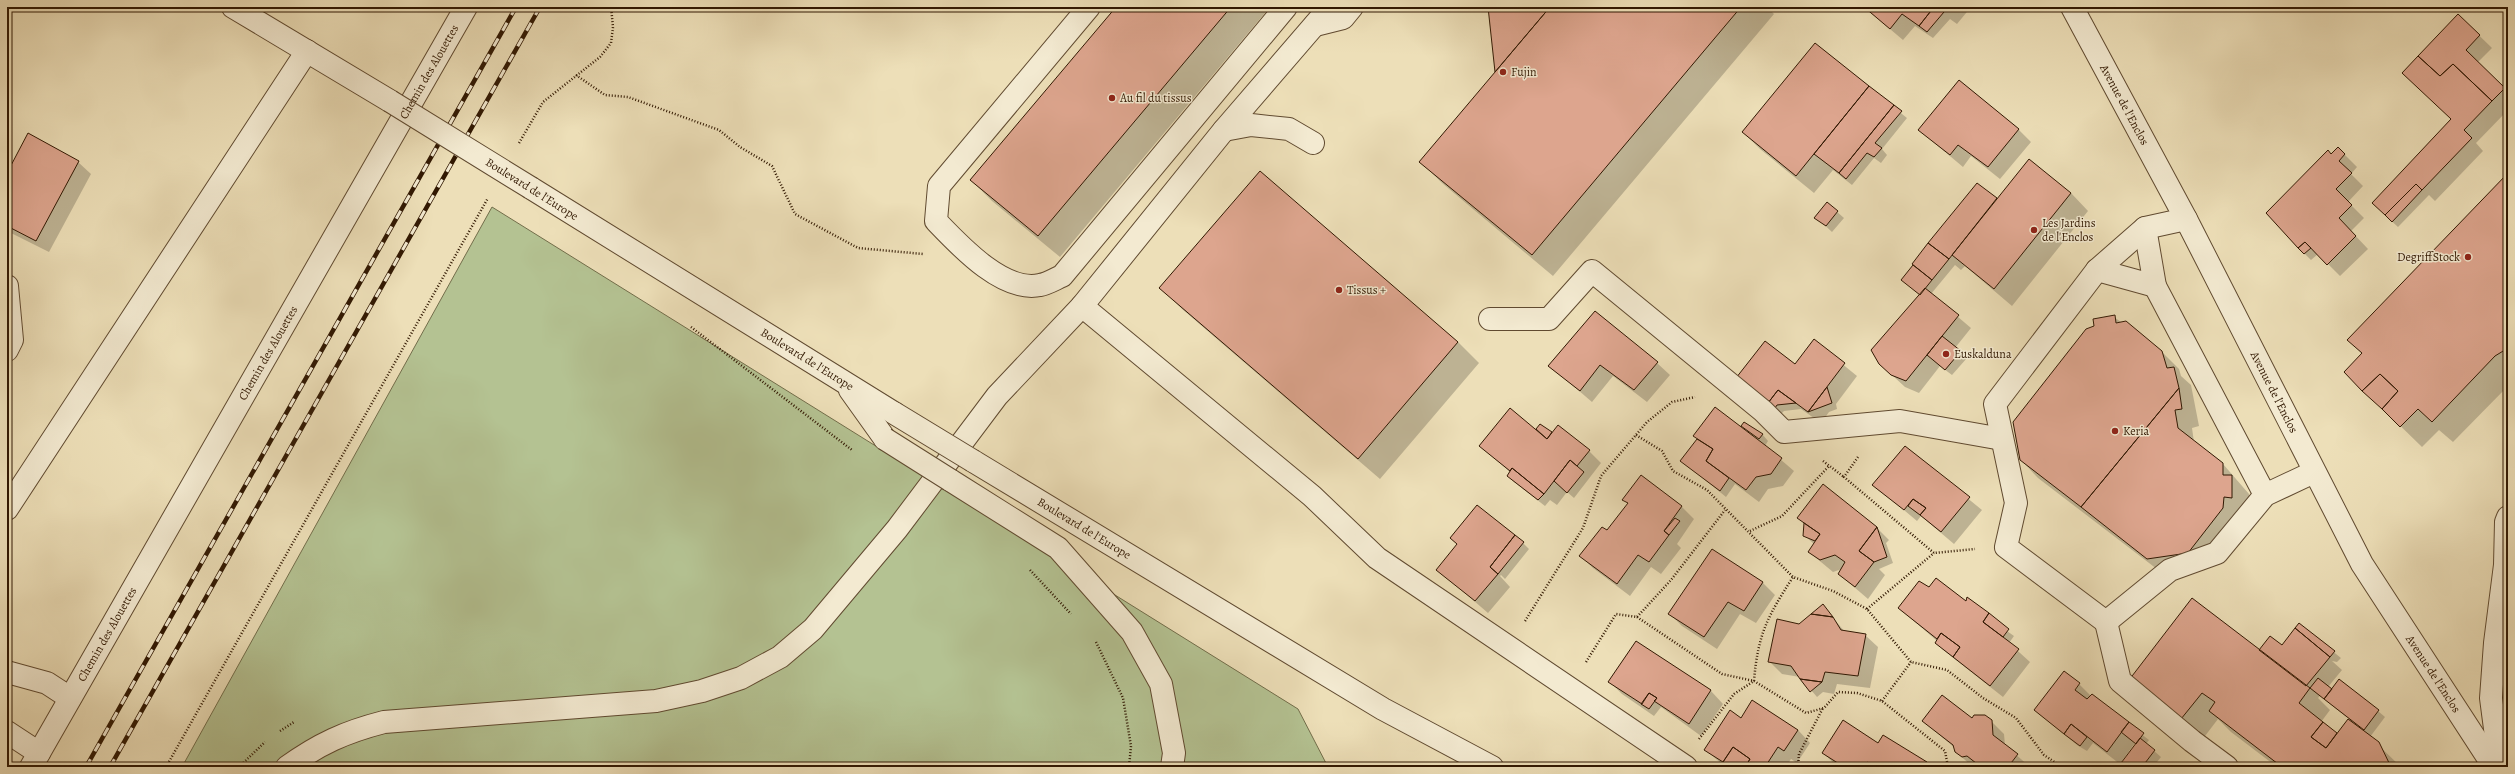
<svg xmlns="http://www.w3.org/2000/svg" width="2515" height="774" font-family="Alegreya,serif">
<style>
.green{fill:#b4c292;stroke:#726d4a}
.shadow{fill:#0003;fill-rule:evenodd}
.building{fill:#dda58e;stroke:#311802}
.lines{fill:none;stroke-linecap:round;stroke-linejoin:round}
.minor-casing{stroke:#604a30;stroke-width:24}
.path{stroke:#311802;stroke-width:2.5;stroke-dasharray:1 2;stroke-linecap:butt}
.minor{stroke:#f3ead1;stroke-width:22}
.rail-casing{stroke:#311802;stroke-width:4.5}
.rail{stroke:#f3ead1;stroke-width:3;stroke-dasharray:9;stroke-linecap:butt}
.minor-bridge-casing{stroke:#604a30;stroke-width:24;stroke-linecap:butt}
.minor-bridge{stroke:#f3ead1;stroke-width:22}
.poi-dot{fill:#8f2418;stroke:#f3ead1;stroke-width:1.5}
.labels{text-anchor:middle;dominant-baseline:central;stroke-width:3;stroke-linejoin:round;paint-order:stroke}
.street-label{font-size:12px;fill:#311802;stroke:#f3ead1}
.poi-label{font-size:12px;fill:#311802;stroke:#f3ead1;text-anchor:start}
</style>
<rect width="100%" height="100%" fill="#eddfb8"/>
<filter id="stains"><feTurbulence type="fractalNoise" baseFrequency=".005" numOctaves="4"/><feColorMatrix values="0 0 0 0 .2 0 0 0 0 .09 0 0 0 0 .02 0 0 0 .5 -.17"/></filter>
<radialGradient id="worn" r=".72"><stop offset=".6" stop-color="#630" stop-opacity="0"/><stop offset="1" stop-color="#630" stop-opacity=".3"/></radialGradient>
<path class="green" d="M 492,207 L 1298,709 L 1328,767 L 182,767 Z"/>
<path class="shadow" d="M 1117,7 L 1270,7 L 1060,257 L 992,201 L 971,180 Z
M 1489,7 L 1767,7 L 1774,14 L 1553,276 L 1442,183 L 1421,162 L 1496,72 Z
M 1864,7 L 1971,7 L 1957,24 L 1950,19 L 1933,38 L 1915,26 L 1903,40 Z
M 2458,15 L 2492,48 L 2477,63 L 2508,92 L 2508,110 L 2476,143 L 2483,151 L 2435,201 L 2429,195 L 2398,227 L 2385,215 L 2452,120 Z
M 1815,44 L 1907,118 L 1882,149 L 1887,155 L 1881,163 L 1874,158 L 1852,185 L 1833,170 L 1814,193 L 1760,149 L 1743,132 Z
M 2018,129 L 2031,142 L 2000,179 L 1971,156 L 1963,167 L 1919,130 Z
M 2338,148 L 2357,167 L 2351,174 L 2363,186 L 2348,202 L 2364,218 L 2351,231 L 2368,249 L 2340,276 L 2318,254 L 2311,260 L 2299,248 L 2331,155 Z
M 2029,160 L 2071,193 L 2088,211 L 2012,306 L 1965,266 L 1961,270 L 1955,265 L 1931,294 L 1971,328 L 1955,348 L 1967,358 L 1952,375 L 1940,366 L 1919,393 L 1905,387 L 1880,364 L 1920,295 L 1902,279 L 1977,184 L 1997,200 Z
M 78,162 L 91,174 L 49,252 L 7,231 L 7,175 Z
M 2508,175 L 2508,386 L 2453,442 L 2439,430 L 2422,447 L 2345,372 L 2362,354 L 2349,340 Z
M 1827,203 L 1844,218 L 1832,232 L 1816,217 Z
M 1161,288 L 1458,342 L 1479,363 L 1380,479 L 1182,309 Z
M 2114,317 L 2162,352 L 2179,369 L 2181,376 L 2191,385 L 2199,426 L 2192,428 L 2194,442 L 2223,464 L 2249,494 L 2249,515 L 2205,570 L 2166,576 L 2038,478 L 2021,460 Z
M 1814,341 L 1857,376 L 1836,404 L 1837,409 L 1829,412 L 1821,423 L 1801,409 L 1784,411 L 1781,414 L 1750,391 L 1796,365 Z
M 1657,363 L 1670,375 L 1647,402 L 1613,376 L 1592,402 L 1550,366 Z
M 1743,426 L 1762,434 L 1768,441 L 1765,446 L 1794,471 L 1783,486 L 1768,489 L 1759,502 L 1735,484 L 1726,497 L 1682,461 L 1698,439 L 1749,434 ZM 1711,451 L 1713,451 L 1705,466 L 1703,465 Z
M 1551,433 L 1589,451 L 1601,463 L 1574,498 L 1567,492 L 1557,505 L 1550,500 L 1545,506 L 1514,482 L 1508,476 L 1510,472 L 1481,446 Z
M 1906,448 L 1982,510 L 1954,544 L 1921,516 L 1917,521 L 1874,485 Z
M 1642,476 L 1682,507 L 1694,519 L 1677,544 L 1681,548 L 1661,574 L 1651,567 L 1630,596 L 1593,568 L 1581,556 L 1608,531 L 1628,504 L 1624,500 Z
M 1798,518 L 1876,527 L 1889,540 L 1886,543 L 1893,563 L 1879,569 L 1885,575 L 1868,599 L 1839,574 L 1842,569 L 1833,572 L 1809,552 L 1814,544 L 1804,535 L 1805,524 Z
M 1451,538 L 1523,543 L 1529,549 L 1505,579 L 1501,575 L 1500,576 L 1510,587 L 1488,613 L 1438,570 L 1458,545 Z
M 1762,582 L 1775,595 L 1756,623 L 1740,614 L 1717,649 L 1682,626 L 1669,613 Z
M 1930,589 L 1966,602 L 2014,636 L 2009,643 L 2030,662 L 2003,697 L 1942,649 L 1936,642 L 1937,641 L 1899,608 Z
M 1823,606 L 1845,632 L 1865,635 L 1878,647 L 1870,688 L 1837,684 L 1834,694 L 1823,692 L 1817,697 L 1800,677 L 1782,674 L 1769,661 L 1799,625 Z
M 2299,624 L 2341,658 L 2337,662 L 2332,661 L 2342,670 L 2328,687 L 2378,711 L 2385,717 L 2370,737 L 2401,767 L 2277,767 L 2231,732 L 2218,719 L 2202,740 L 2152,701 L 2259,651 L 2282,646 ZM 2320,696 L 2349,719 L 2337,735 L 2321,722 L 2330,710 L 2318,698 Z
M 1636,642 L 1711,691 L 1723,704 L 1701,736 L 1661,707 L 1654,716 L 1622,694 L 1610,682 Z
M 2079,684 L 2091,696 L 2149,740 L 2146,744 L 2161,757 L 2153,767 L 2119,767 L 2121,765 L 2093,743 L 2087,751 L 2077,745 L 2035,710 ZM 2135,743 L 2137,745 L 2123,762 L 2122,761 Z
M 1742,719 L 1798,730 L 1810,743 L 1797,763 L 1791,759 L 1786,767 L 1725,767 L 1706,750 Z
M 1972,719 L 1991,721 L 2004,734 L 2005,745 L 2030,767 L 1973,767 L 1956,752 L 1955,748 L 1923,721 Z
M 1879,745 L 1926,763 L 1931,767 L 1838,767 L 1823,753 Z"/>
<path class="building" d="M 1116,7 L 1231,7 L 1038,236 L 970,180 Z
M 1488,7 L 1550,7 L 1495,72 Z
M 1550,7 L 1741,7 L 1532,255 L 1419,162 Z
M 1864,7 L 1934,7 L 1919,26 L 1902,14 L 1890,29 Z
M 1934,7 L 1944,12 L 1927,32 L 1919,26 Z
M 1936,7 L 1948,7 L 1944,12 Z
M 2458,14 L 2480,35 L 2466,50 L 2505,88 L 2492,101 L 2453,64 L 2440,76 L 2418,56 Z
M 1815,43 L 1869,86 L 1796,176 L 1742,132 Z
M 2418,56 L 2440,76 L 2453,64 L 2492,101 L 2464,130 L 2472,138 L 2422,190 L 2416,184 L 2385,215 L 2372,203 L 2451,119 L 2402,73 Z
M 1959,80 L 2019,129 L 1988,167 L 1958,145 L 1950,155 L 1918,130 Z
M 1869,86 L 1894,105 L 1839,173 L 1814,154 Z
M 1894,105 L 1902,111 L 1875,143 L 1882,148 L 1874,157 L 1867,153 L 1846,179 L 1839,173 Z
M 28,133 L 79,161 L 36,241 L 7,226 L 7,173 Z
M 2338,147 L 2345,154 L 2339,161 L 2352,173 L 2336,189 L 2352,205 L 2339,218 L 2356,236 L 2327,265 L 2305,242 L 2298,248 L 2266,213 L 2328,150 L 2331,154 Z
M 2029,159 L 2071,193 L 1994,289 L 1952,255 Z
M 1260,171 L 1458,342 L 1358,459 L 1159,288 Z
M 2508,173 L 2508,348 L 2495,356 L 2432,422 L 2418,409 L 2400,427 L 2382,409 L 2398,391 L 2380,374 L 2362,391 L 2344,372 L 2362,353 L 2347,340 Z
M 1977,183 L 1997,198 L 1949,259 L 1928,243 Z
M 2416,184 L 2422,190 L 2392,222 L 2385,215 Z
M 1827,202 L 1838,211 L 1826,226 L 1814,218 Z
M 2305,242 L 2311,248 L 2304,254 L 2298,248 Z
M 1928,243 L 1949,259 L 1932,280 L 1912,264 Z
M 1913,265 L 1932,280 L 1920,295 L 1901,280 Z
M 1925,288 L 1959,315 L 1906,381 L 1891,375 L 1879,364 L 1871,350 Z
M 1595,311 L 1658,362 L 1634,390 L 1600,365 L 1580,391 L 1548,366 Z
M 2115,315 L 2116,323 L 2126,321 L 2162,351 L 2167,368 L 2174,367 L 2179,388 L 2081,507 L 2020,460 L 2013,422 L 2086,329 L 2094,326 L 2093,319 Z
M 1942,336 L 1961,351 L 1945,370 L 1927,355 Z
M 1814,339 L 1845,363 L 1808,412 L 1778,390 L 1768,403 L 1736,378 L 1765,341 L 1795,364 Z
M 2380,374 L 2398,391 L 2382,409 L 2362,391 Z
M 1827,387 L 1832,403 L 1808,412 Z
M 2179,388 L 2182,409 L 2175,410 L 2178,428 L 2223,463 L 2223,475 L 2232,475 L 2232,498 L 2224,497 L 2223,508 L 2188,553 L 2147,559 L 2081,507 Z
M 1778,390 L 1796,403 L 1777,405 L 1775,408 L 1768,403 Z
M 1715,407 L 1782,458 L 1771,474 L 1756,477 L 1746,490 L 1706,461 L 1713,449 L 1693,436 Z
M 1510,408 L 1547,439 L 1558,425 L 1590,450 L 1577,466 L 1570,460 L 1544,494 L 1512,468 L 1510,471 L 1479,446 Z
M 1744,422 L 1763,434 L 1759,439 L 1741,426 Z
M 1540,424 L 1552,432 L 1547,439 L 1536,429 Z
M 1697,439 L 1713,449 L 1706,461 L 1729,478 L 1720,491 L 1680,461 Z
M 1905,446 L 1970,497 L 1941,532 L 1920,515 L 1926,508 L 1913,499 L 1904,510 L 1872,485 Z
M 1570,460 L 1584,472 L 1567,493 L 1554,481 Z
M 1512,468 L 1544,494 L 1538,500 L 1507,476 Z
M 1641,475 L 1682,506 L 1664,531 L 1669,535 L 1649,562 L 1638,555 L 1617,584 L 1579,556 L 1602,527 L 1607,530 L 1628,503 L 1622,500 Z
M 1823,484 L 1877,527 L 1859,551 L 1874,562 L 1855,587 L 1838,574 L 1845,562 L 1835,555 L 1820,560 L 1808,552 L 1820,534 L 1797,518 Z
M 1913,499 L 1926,508 L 1920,515 L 1908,506 Z
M 1477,505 L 1515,535 L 1490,567 L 1498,574 L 1475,601 L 1436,570 L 1457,544 L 1450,538 Z
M 1675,518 L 1680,521 L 1669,535 L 1664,531 Z
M 1804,523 L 1820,534 L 1815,541 L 1803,536 Z
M 1877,527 L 1887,557 L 1874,562 L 1859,551 Z
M 1515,535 L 1524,542 L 1498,574 L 1490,567 Z
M 1712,549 L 1763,582 L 1744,611 L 1728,602 L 1704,637 L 1668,614 Z
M 1936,578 L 1966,601 L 1967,597 L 1989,613 L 1983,622 L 2019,649 L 1990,686 L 1953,657 L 1960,647 L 1941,633 L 1937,639 L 1898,608 L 1919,581 L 1929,587 Z
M 2192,598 L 2310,688 L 2299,703 L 2323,722 L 2311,737 L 2326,748 L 2348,719 L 2379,742 L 2391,767 L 2293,767 L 2289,764 L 2287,767 L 2282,767 L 2209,711 L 2215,702 L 2202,693 L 2181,719 L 2129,680 Z
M 1823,604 L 1833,617 L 1811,614 Z
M 1989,613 L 2009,629 L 2003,637 L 1983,622 Z
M 1811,614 L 1833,617 L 1841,630 L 1866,634 L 1858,676 L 1825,672 L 1822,682 L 1800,679 L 1791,666 L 1768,662 L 1777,619 L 1799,624 Z
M 2299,623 L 2335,651 L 2330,657 L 2295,628 Z
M 2295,628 L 2330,657 L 2306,686 L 2259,650 L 2270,636 L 2282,645 Z
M 1941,633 L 1960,647 L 1953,657 L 1935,643 Z
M 1636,641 L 1711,690 L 1689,724 L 1654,701 L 1657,698 L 1649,693 L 1642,704 L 1608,682 Z
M 2064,671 L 2080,683 L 2075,690 L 2087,699 L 2092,694 L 2129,722 L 2107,752 L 2071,724 L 2064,734 L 2034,710 Z
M 2318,678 L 2332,689 L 2324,699 L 2310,688 Z
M 1800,679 L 1822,682 L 1810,692 Z
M 2339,679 L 2379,710 L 2364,730 L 2324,699 Z
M 1649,693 L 1657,698 L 1649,709 L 1641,704 Z
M 1942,695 L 1972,718 L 1974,715 L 1985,715 L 1992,720 L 1993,735 L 2018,754 L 2008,767 L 1981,767 L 1967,756 L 1962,757 L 1955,752 L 1953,745 L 1922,721 Z
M 1752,700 L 1798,730 L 1784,751 L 1778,747 L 1765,767 L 1745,767 L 1750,759 L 1733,747 L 1723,762 L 1704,750 L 1730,710 L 1741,718 Z
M 1843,720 L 1878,743 L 1883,735 L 1927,762 L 1924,767 L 1874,767 L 1867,762 L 1864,767 L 1844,767 L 1822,753 Z
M 2129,722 L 2144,733 L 2136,744 L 2121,732 Z
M 2323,722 L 2337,733 L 2326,748 L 2311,737 Z
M 2071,724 L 2087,737 L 2080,746 L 2064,734 Z
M 2140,738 L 2155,750 L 2142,767 L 2118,767 Z
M 1733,747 L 1750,759 L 1745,767 L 1730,767 L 1723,762 Z"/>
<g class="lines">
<g class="minor-casing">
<g id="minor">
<path d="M 233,7 L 390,101"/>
<path d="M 1089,7 L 939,186 L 936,221 C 959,245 1003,293 1040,285 C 1047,284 1055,279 1062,276 L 1286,7"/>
<path id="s1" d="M 2072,7 L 2186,219 L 2362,564 L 2494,767"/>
<path d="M 1315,25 L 1343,18 L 1352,7"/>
<path d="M 1224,130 L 1251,125 L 1289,129 L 1313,143"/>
<path id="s2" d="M 531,188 L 894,413"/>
<path d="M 2186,219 L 2145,228 L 2097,270 L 1995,404 L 2016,503 L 2006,547 L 2106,622 L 2170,570 L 2217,553 L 2265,495 L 2314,472"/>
<path d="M 2097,270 L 2155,286 L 2145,228"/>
<path d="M 7,286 L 12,340 L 7,350"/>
<path d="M 2155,286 L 2265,495"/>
<path d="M 1082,306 L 1312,496 L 1377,558 L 1686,767"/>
<path d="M 1490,319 L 1549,319 L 1592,271 L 1763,411 L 1784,432 L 1900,421 L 2002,439"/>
<path d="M 850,390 L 885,439"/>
<path id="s3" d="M 973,461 L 1383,709 L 1492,767"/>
<path d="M 950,480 L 1058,548 L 1132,632 L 1161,684 L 1174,753 L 1172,767"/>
<path d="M 7,509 L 307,51"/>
<path d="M 2106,622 L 2120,681 L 2192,741 L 2227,767"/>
<path d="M 7,672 L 47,683 L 70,698"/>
<path d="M 7,732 L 39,753"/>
<path id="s4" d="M 31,767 L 466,7"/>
<path d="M 287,767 C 319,744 345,732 384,722 L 656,701 L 702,691 L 741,678 L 780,657 L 813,629 L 897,529 L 997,396 L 1082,306 L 1224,130 L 1330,7"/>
<path d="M 2500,767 L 2491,698 L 2495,643 L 2505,565 L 2506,522 L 2508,517"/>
</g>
</g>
<path class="path" d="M 576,75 L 605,95 L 628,97 L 719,130 L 740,147 L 772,166 L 795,214 L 858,248 L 923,254
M 519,143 L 543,102 L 600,57 L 611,43 L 613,27 L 611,7
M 691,327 L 852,450
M 1636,435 L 1662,451 L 1673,471 L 1707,490 L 1793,577 L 1833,591 L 1867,609 L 1911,662 L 1947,670 L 1983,698 L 2016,718 L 2044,755 L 2062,767
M 1858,457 L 1844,477 L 1934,553 L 1975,549
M 1823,461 L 1844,477
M 1750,531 L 1782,516 L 1829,466
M 1030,570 L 1071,614
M 1867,609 L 1934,553
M 1637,617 L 1722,674 L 1754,681 L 1806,713 L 1824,708 L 1838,692 L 1857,693 L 1882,701 L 1945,751 L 1948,767
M 1525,621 L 1583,528 L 1601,476 L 1647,422 L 1672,402 L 1695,397
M 1096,642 L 1123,698 L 1131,746 L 1129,767
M 1586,662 L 1616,614 L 1637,617 L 1671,580 L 1725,510
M 1882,701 L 1911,662
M 280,731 L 294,722
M 1699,739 L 1734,694 L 1754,681 C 1758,633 1768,616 1793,577
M 166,767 L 488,198
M 239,767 L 265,742
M 1798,767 L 1799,754 L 1823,708"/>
<use href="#minor" class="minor"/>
<g class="rail-casing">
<path id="rail" d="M 86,767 L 516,7
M 110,767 L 540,7"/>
</g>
<use href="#rail" class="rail"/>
<g class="minor-bridge-casing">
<path id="minor-bridge" d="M 390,101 L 531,188
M 894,413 L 973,461
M 885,439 L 950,480"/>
</g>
<use href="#minor-bridge" class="minor-bridge"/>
</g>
<g class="poi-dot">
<circle cx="1503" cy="72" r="4"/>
<circle cx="1112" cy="98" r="4"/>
<circle cx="2034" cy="230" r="4"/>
<circle cx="2468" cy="257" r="4"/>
<circle cx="1339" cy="290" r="4"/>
<circle cx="1946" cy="354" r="4"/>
<circle cx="2115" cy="431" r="4"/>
</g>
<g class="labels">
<g class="street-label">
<text stroke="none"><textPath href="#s4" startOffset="801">Chemin des Alouettes</textPath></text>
<text stroke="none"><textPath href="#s1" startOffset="111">Avenue de l'Enclos</textPath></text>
<text transform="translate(532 189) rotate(32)">Boulevard de l'Europe</text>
<text stroke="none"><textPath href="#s4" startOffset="477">Chemin des Alouettes</textPath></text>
<text stroke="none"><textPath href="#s2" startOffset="325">Boulevard de l'Europe</textPath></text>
<text stroke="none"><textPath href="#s1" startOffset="435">Avenue de l'Enclos</textPath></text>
<text stroke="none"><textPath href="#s3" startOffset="130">Boulevard de l'Europe</textPath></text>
<text stroke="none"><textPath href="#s4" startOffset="153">Chemin des Alouettes</textPath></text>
<text stroke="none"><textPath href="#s1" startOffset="759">Avenue de l'Enclos</textPath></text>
</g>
<g class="poi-label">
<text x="1511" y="72">Fujin</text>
<text x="1120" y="98">Au fil du tissus</text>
<text x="2042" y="223">Les Jardins<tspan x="2042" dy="14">de l'Enclos</tspan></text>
<text x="2460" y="257" text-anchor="end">DegriffStock</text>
<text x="1347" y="290">Tissus +</text>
<text x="1954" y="354">Euskalduna</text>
<text x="2123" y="431">Keria</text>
</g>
</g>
<rect width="2515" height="774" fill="none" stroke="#eddfb8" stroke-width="24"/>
<rect x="8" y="8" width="2499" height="758" fill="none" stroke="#311802" stroke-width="2"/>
<rect x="12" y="12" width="2491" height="750" fill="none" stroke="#311802"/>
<rect width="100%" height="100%" filter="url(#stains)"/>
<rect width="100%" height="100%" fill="url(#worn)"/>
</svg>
